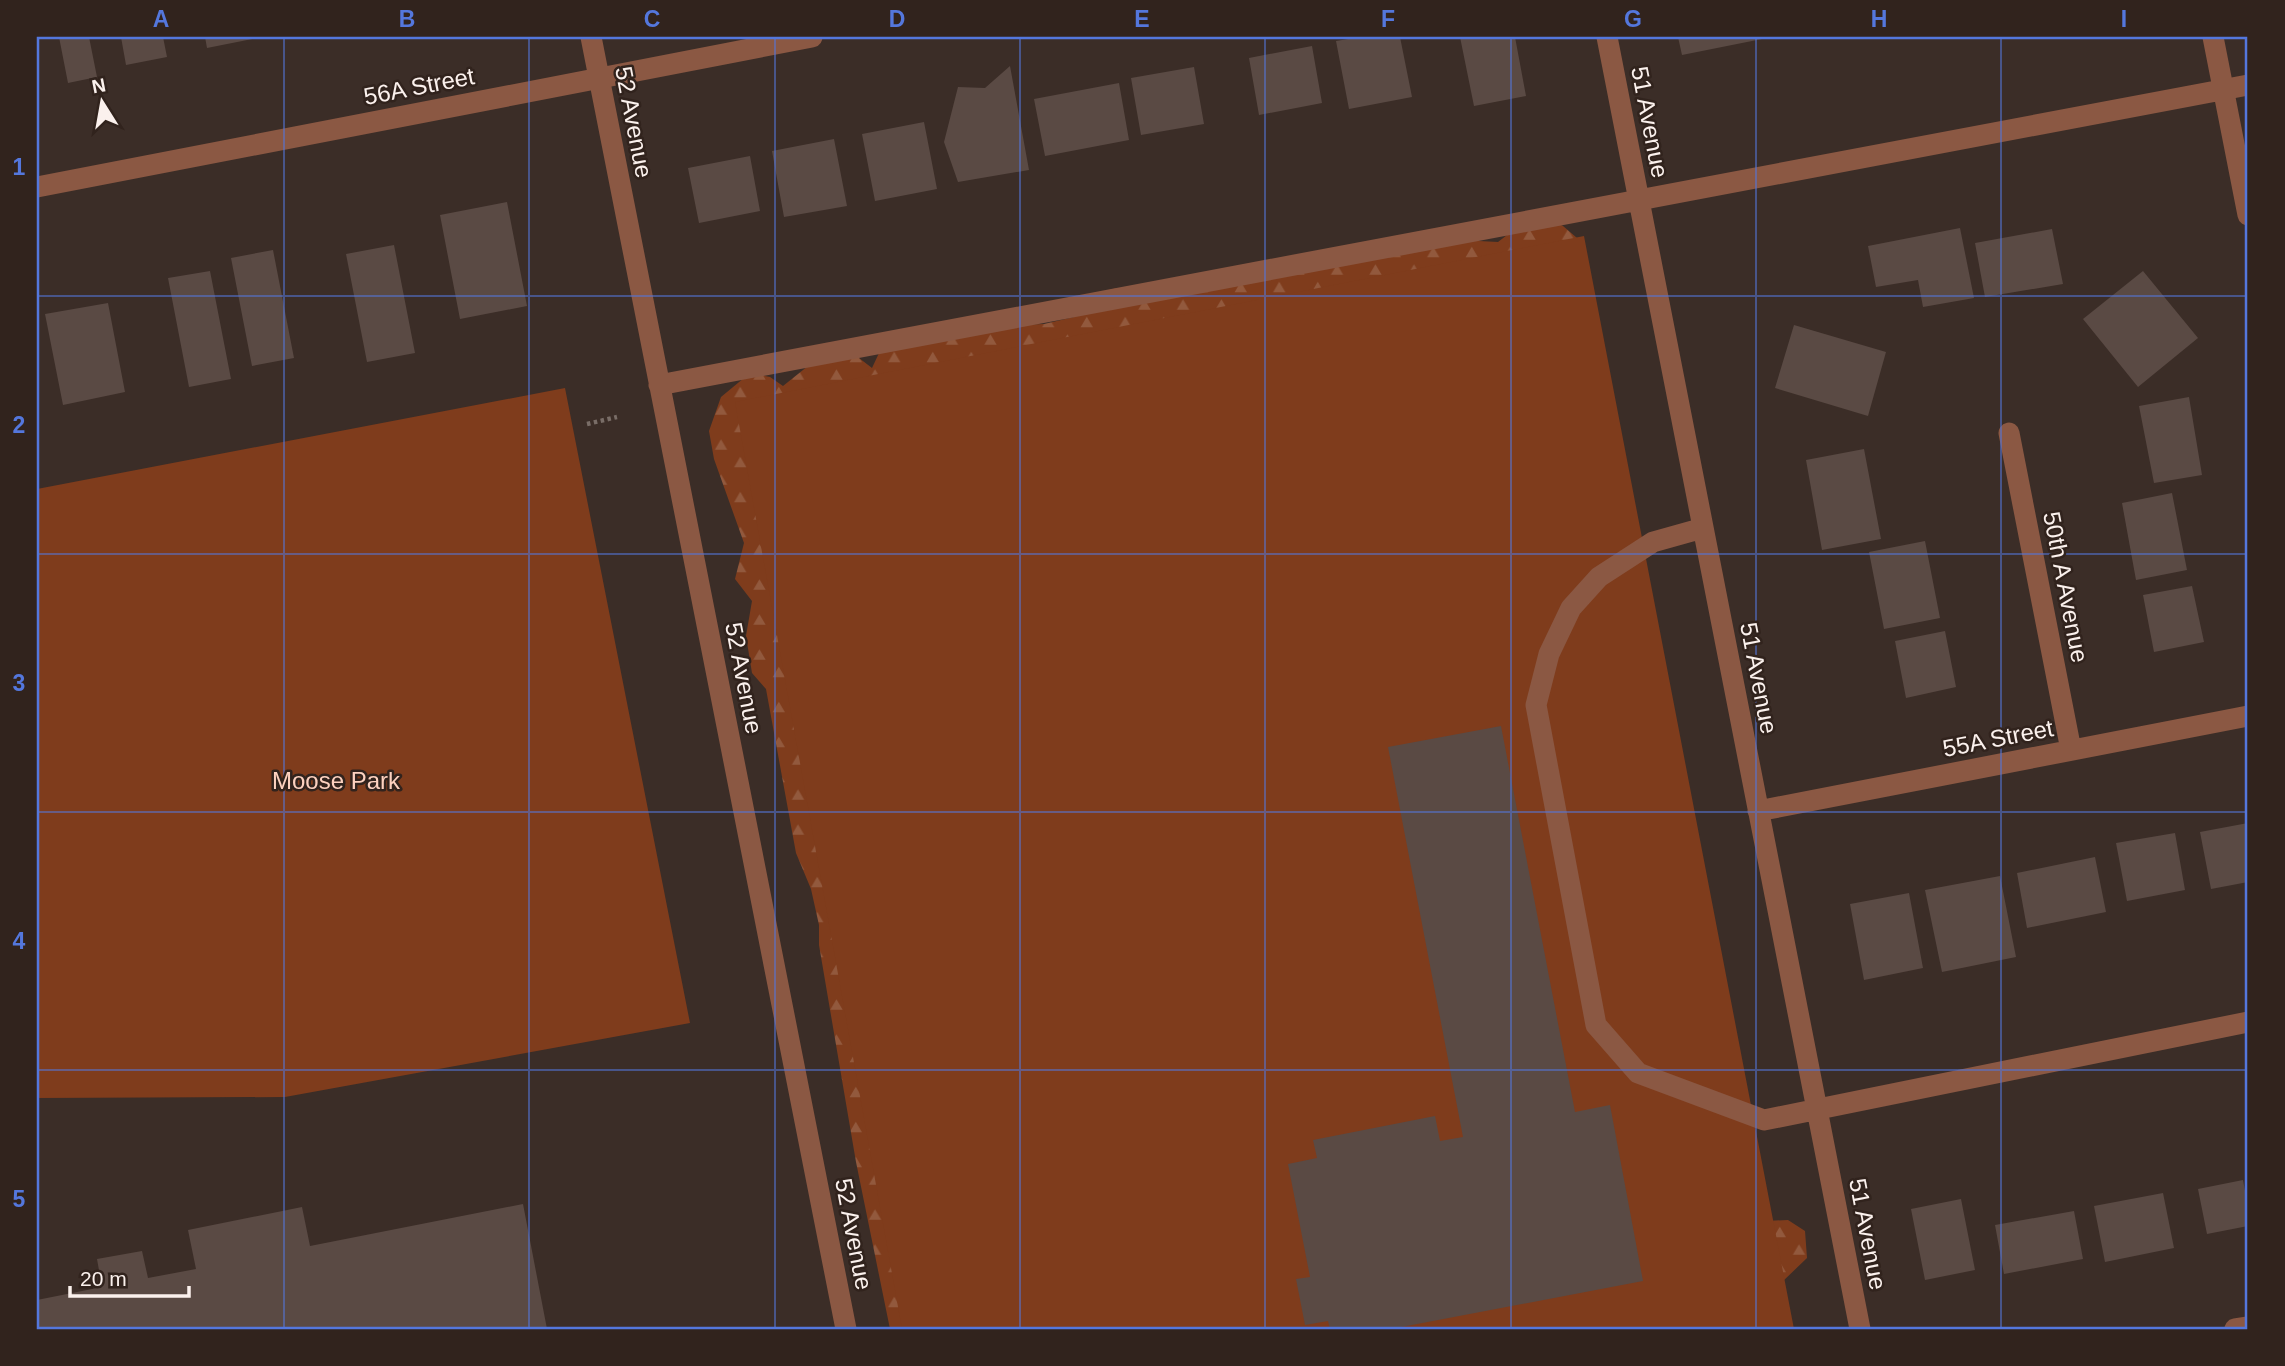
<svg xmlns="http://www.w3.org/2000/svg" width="2285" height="1366" font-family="Helvetica,sans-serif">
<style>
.forest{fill:url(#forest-firs)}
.green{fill:#7f3c1c}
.building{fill:#5a4a44}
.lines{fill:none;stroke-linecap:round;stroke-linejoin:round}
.path{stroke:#796d67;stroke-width:4.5;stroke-dasharray:3.5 3.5;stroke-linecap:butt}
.minor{stroke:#8b5843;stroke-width:21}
.grid{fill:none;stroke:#5477dd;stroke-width:2;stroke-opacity:0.55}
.labels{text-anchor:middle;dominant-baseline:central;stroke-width:5;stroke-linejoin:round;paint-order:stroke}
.street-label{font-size:24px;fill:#fbf1ed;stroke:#31231d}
.park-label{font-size:24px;fill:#fcd1bf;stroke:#31231d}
.neatline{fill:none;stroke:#5477dd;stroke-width:2.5}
.grid-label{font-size:23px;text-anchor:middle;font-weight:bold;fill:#5477dd}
</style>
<defs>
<pattern id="forest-firs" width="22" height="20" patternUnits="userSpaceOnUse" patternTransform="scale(1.75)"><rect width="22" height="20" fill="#7f3c1c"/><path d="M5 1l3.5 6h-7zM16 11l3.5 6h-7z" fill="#92593d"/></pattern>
</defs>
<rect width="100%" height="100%" fill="#3b2d27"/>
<path class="forest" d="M 1547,218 L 1563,226 L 1577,238 L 941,1329 L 890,1329 L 856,1162 L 819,945 L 819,925 L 811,889 L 796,853 L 766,689 L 752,673 L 746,636 L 752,601 L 735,579 L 744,543 L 714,459 L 709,431 L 721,397 L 750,373 L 770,377 L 783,386 L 808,366 L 831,357 L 859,358 L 872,368 L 880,351 L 1018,325 L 1044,324 L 1074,317 L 1096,293 L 1117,288 L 1136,294 L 1459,240 L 1498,242 L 1524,222 Z
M 1788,1220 L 1805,1231 L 1807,1258 L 1782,1282 L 1766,1221 Z"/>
<path class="green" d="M 1584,236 L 1794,1329 L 902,1329 L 735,402 Z
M 565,388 L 690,1023 L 285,1097 L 37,1098 L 37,489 Z"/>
<path class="building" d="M 59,37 L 89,37 L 97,77 L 68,83 Z
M 121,37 L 163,37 L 167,57 L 126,65 Z
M 205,37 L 257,37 L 257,38 L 207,48 Z
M 1360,37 L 1400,37 L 1412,97 L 1349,109 L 1336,41 Z
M 1460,37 L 1515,37 L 1526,96 L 1474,106 Z
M 1678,37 L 1767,37 L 1767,38 L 1682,55 Z
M 1312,46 L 1322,103 L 1259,115 L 1249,58 Z
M 1010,66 L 1029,170 L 958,182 L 944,142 L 958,87 L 985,88 Z
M 1194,67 L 1204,124 L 1141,135 L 1131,78 Z
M 1119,83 L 1129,140 L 1045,156 L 1034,99 Z
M 924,122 L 937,189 L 875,201 L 862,134 Z
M 834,139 L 847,206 L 784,217 L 772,151 Z
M 750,156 L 760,211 L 699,223 L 688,168 Z
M 507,202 L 527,306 L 460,319 L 440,215 Z
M 1960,228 L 1974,298 L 1923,307 L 1918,280 L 1876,287 L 1868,246 Z
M 2052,229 L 2063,284 L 1985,297 L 1975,243 Z
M 394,245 L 415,353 L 367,362 L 346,254 Z
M 273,250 L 294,358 L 252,366 L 231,258 Z
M 210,271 L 231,379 L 189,387 L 168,278 Z
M 2143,271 L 2198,338 L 2138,387 L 2083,319 Z
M 108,303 L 125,392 L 63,405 L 45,314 Z
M 1794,325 L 1886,352 L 1868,416 L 1775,388 Z
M 2189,397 L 2202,475 L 2154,483 L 2139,406 Z
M 1864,449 L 1881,539 L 1822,550 L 1806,460 Z
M 2172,493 L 2187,570 L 2136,580 L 2122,503 Z
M 1925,541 L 1940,618 L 1884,629 L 1869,552 Z
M 2192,586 L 2204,642 L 2154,652 L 2143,595 Z
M 1945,631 L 1956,687 L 1906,698 L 1895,641 Z
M 1501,726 L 1575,1112 L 1610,1105 L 1643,1281 L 1391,1329 L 1330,1329 L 1328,1321 L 1305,1325 L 1296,1279 L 1310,1277 L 1288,1164 L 1317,1158 L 1313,1140 L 1435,1116 L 1440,1141 L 1463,1137 L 1388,747 Z
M 2248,823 L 2248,882 L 2211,889 L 2200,832 Z
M 2175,833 L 2185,890 L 2127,901 L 2116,843 Z
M 2095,857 L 2106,912 L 2027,928 L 2017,873 Z
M 2000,876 L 2016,957 L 1942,972 L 1925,890 Z
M 1909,893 L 1923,968 L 1864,980 L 1850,904 Z
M 2243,1180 L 2248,1207 L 2248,1226 L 2207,1234 L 2198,1189 Z
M 2163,1193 L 2174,1248 L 2105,1262 L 2094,1206 Z
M 1961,1199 L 1975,1270 L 1925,1280 L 1911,1209 Z
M 523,1204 L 547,1329 L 37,1329 L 37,1300 L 102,1287 L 97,1259 L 142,1251 L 148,1278 L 196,1269 L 188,1230 L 302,1207 L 310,1246 Z
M 2074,1211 L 2083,1259 L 2004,1274 L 1995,1225 Z"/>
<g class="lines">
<path class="path" d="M 587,424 L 617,417"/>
<path class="minor" d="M 591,37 L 846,1329
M 1607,37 L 1860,1329
M 2213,37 L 2248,215
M 37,187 L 812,37
M 659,385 L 2248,85
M 2009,433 L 2071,750
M 1703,528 L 1653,542 L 1599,577 L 1571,608 L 1549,654 L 1536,705 L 1596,1025 L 1638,1073 L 1764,1120 L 2248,1022
M 1758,811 L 2248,716
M 2235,1329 L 2248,1327"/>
</g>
<path class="grid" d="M 284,37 L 284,1329M 529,37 L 529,1329M 775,37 L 775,1329M 1020,37 L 1020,1329M 1265,37 L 1265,1329M 1511,37 L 1511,1329M 1756,37 L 1756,1329M 2001,37 L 2001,1329M 37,296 L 2248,296M 37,554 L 2248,554M 37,812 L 2248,812M 37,1070 L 2248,1070"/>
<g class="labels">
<g class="street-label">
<text transform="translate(419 86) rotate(-11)">56A Street</text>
<text transform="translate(634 122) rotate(79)">52 Avenue</text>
<text transform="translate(1650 122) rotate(79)">51 Avenue</text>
<text transform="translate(2066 587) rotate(79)">50th A Avenue</text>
<text transform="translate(744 678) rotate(79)">52 Avenue</text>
<text transform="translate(1759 678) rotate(79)">51 Avenue</text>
<text transform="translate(1998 738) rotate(-11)">55A Street</text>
<text transform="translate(854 1234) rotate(79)">52 Avenue</text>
<text transform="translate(1868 1234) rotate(79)">51 Avenue</text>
</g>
<g class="park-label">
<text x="336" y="780">Moose Park</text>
</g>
</g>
<rect width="2285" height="1366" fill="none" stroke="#31231d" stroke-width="77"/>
<g transform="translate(102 102) rotate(349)" stroke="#31231d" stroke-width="5" paint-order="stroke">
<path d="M0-5L12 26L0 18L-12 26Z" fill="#fbf1ed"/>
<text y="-10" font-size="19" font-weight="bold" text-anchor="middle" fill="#fbf1ed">N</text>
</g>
<path d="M70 1286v10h119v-10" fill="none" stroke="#fbf1ed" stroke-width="3.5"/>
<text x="80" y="1286" font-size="21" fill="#fbf1ed" stroke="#31231d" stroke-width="5" paint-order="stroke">20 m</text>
<rect x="38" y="38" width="2208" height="1290" class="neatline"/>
<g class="grid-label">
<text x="161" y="27">A</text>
<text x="407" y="27">B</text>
<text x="652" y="27">C</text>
<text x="897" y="27">D</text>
<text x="1142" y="27">E</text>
<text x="1388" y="27">F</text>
<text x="1633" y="27">G</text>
<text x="1879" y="27">H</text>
<text x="2124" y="27">I</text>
<text x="19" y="175">1</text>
<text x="19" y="433">2</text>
<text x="19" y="691">3</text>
<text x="19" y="949">4</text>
<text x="19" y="1207">5</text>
</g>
</svg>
